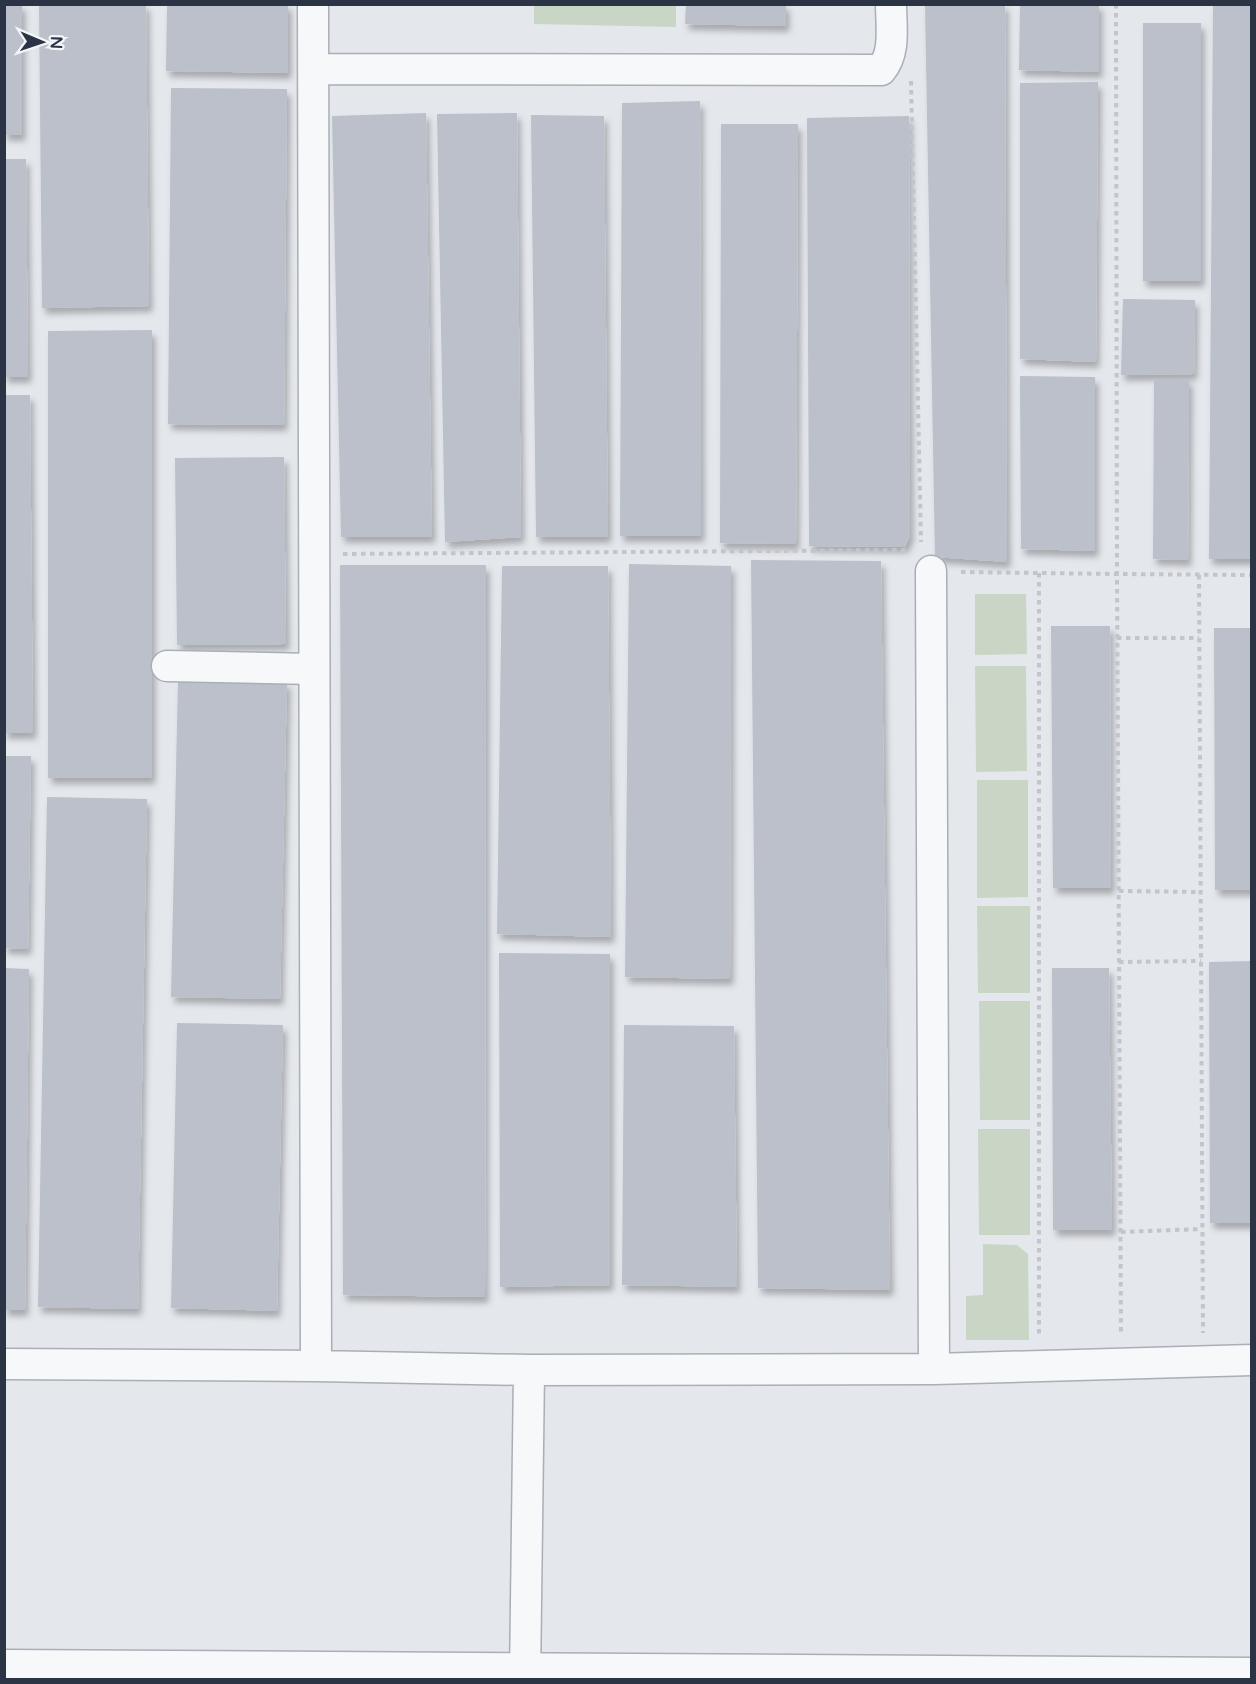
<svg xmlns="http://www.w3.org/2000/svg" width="1256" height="1684" font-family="'Varela Round',sans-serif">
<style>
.green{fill:#c9d6c5}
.building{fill:#bbc0ca;filter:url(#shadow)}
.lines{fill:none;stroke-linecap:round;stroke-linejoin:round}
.minor-casing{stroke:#a9aeb7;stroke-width:33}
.path{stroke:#c2c5cb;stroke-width:4;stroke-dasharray:4.5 4.5;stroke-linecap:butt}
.minor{stroke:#f7f8fa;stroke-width:30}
</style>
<defs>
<filter id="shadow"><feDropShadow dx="3.5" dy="6" stdDeviation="3" flood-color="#0004"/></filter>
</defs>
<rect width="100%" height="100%" fill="#e4e7ec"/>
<path class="green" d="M 534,5 L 676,5 L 676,27 L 534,24 Z
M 975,594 L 1026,594 L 1027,654 L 975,655 Z
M 975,666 L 1026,666 L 1027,771 L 976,772 Z
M 1028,780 L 1028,897 L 977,898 L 977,780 Z
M 977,906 L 1030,906 L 1030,993 L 978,993 Z
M 979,1001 L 1030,1001 L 1030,1120 L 980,1120 Z
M 978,1129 L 1030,1129 L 1030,1235 L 979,1235 Z
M 983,1244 L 1017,1245 L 1028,1254 L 1029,1340 L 966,1340 L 966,1296 L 983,1295 Z"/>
<path class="building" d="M 4,4 L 22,4 L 22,135 L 4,135 Z
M 39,4 L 146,4 L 149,306 L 42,308 Z
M 167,4 L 288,4 L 288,73 L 166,71 Z
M 686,4 L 786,4 L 786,26 L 685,24 Z
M 925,4 L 1005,4 L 1007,562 L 935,557 Z
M 1020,4 L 1099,4 L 1099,72 L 1019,70 Z
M 1213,4 L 1252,4 L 1252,559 L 1209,559 Z
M 1143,23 L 1201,23 L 1201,281 L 1143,281 Z
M 1098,82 L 1096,362 L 1020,359 L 1020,83 Z
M 171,88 L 287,89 L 284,425 L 168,424 Z
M 700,101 L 701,536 L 620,536 L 622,103 Z
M 426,113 L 432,537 L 341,537 L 332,116 Z
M 517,113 L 521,537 L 445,542 L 437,114 Z
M 531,115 L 604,116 L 608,537 L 536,537 Z
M 909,116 L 910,535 L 905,547 L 809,546 L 807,118 Z
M 721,124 L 798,124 L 796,544 L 720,543 Z
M 4,159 L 26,159 L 28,377 L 4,377 Z
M 1123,299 L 1195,300 L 1194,374 L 1121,375 Z
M 152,330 L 152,778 L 48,778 L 48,331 Z
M 1020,376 L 1095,377 L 1095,551 L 1021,549 Z
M 1154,379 L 1189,379 L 1188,560 L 1153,559 Z
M 4,395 L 30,395 L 33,733 L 4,733 Z
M 284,457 L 286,644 L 177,645 L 175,458 Z
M 751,560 L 881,561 L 890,1290 L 758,1288 Z
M 629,564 L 731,566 L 730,979 L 625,977 Z
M 340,565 L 486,565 L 485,1297 L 343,1295 Z
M 502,566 L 608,566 L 611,937 L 497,934 Z
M 1051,626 L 1110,626 L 1111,888 L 1053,888 Z
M 1214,628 L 1252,628 L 1252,890 L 1215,890 Z
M 178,680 L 287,682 L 280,999 L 171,997 Z
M 4,756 L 31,756 L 28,949 L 4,948 Z
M 47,797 L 147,799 L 138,1309 L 38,1307 Z
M 499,953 L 610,954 L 610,1285 L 500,1287 Z
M 1252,961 L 1252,1223 L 1210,1223 L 1209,962 Z
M 4,968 L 29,969 L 25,1310 L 4,1310 Z
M 1052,968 L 1109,968 L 1112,1230 L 1053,1230 Z
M 177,1023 L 283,1025 L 277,1311 L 171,1308 Z
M 624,1025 L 734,1026 L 737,1287 L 622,1285 Z"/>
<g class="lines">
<g class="minor-casing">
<path id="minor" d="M 313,4 L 316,1366
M 313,69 L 881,70 C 896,53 891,26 891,4
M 931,571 L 934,1369
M 167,666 L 313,669
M 4,1364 L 316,1366 L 529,1370 L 934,1369 L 1252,1360
M 4,1665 L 1252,1673
M 525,1680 L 529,1370"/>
</g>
<path class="path" d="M 1116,4 L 1117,574 L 1252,575
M 911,81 L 921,542
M 343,554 L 908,550
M 961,572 L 1117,574 L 1121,1334
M 1039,573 L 1039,1337
M 1199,575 L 1203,1333
M 1117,638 L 1199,638
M 1119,891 L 1200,892
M 1119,962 L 1201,961
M 1121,1232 L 1202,1229"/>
<use href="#minor" class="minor"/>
</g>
<rect width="1256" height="1684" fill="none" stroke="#2b3445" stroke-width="12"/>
<g transform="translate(42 42) rotate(92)" stroke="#f4f6f9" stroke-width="4.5" paint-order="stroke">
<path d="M0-4.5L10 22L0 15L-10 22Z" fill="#2b3445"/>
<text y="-9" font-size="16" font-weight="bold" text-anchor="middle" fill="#2b3445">N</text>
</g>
</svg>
